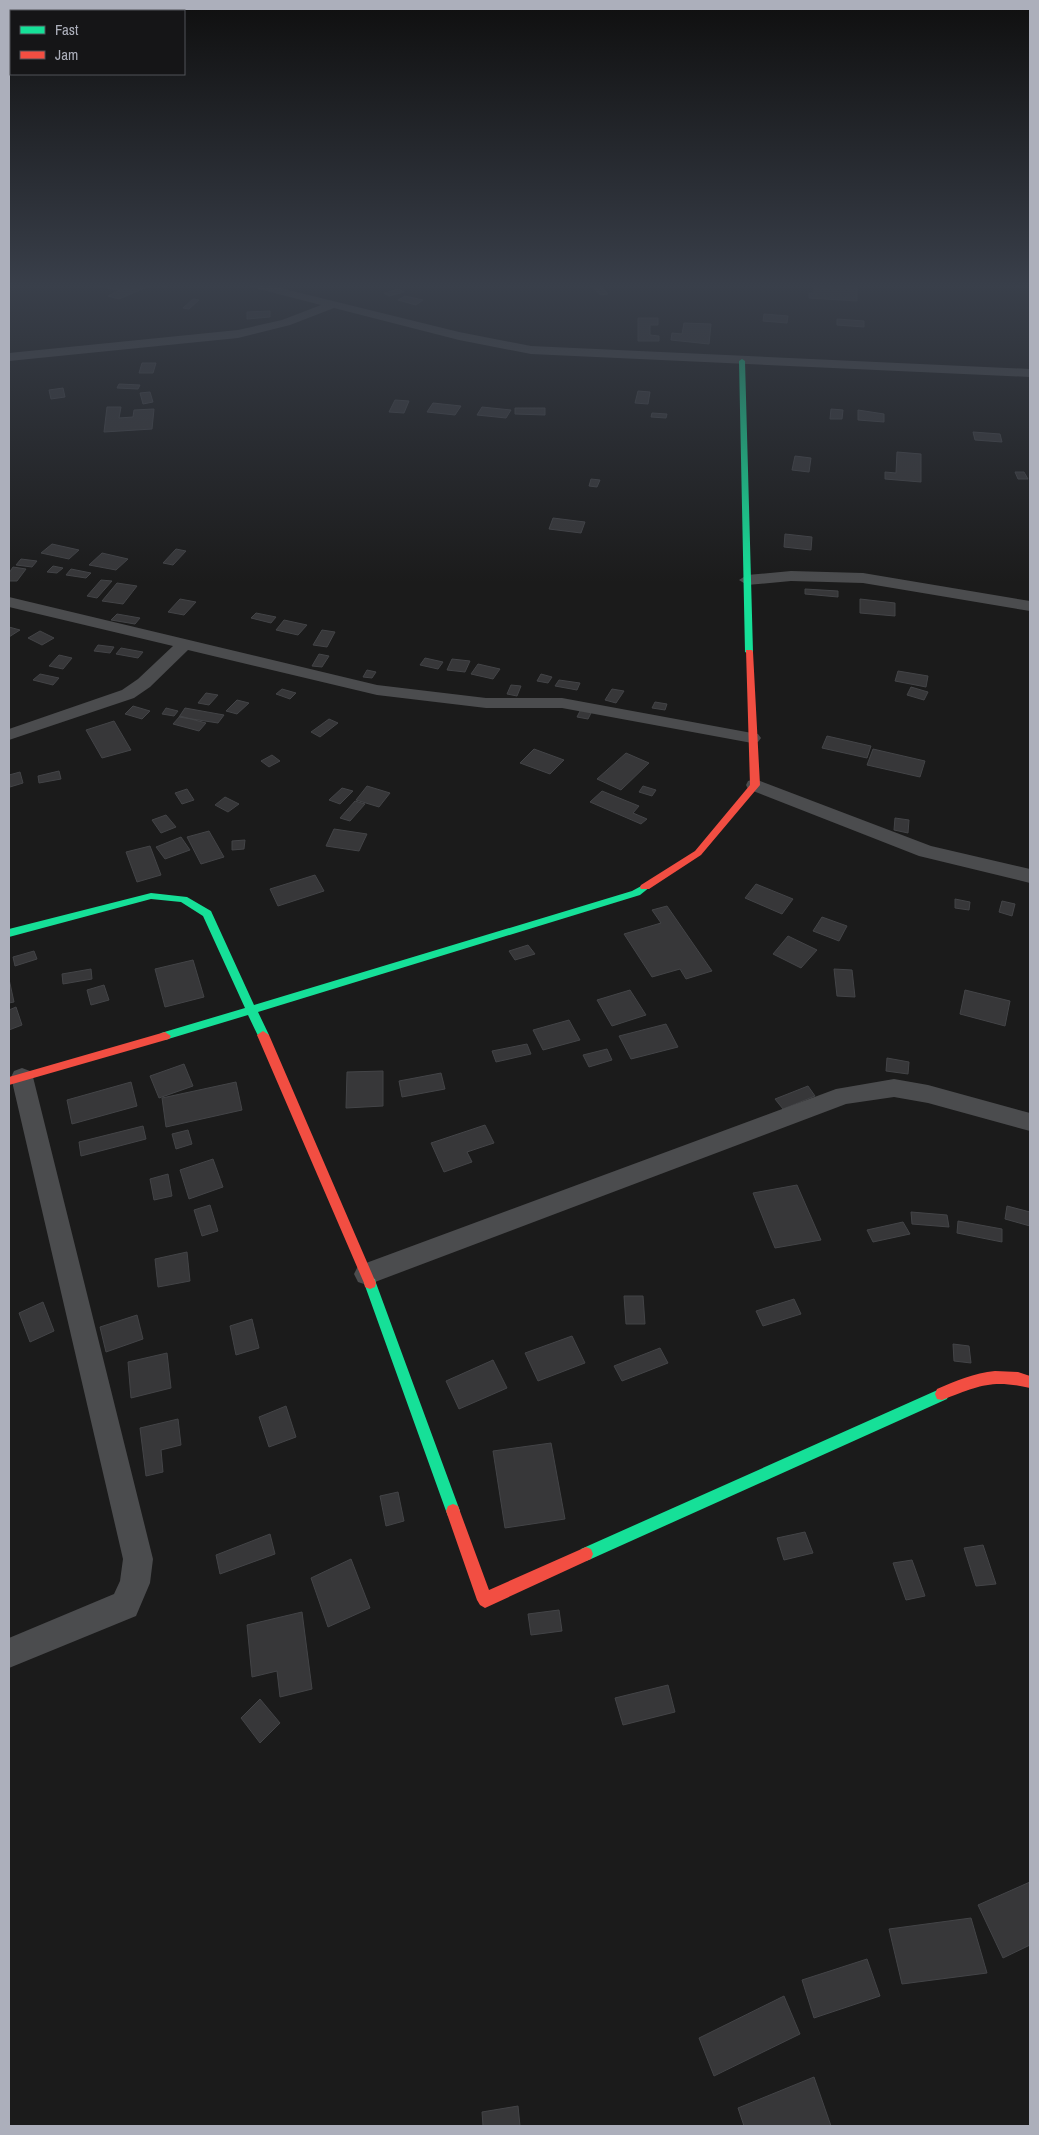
<svg xmlns="http://www.w3.org/2000/svg" width="1039" height="2135" font-family="'Archivo Narrow',sans-serif">
<style>
.building{fill:#373739;stroke:#434447}
.lines{fill:none;stroke-linecap:round;stroke-linejoin:round}
.street{fill:#4b4c4e;fill-rule:evenodd}
.fast{fill:#16e098;fill-rule:evenodd}
.jam{fill:#f24e42;fill-rule:evenodd}
</style>
<rect width="100%" height="100%" fill="#1b1b1b"/>
<path class="building" d="M 91,284 L 169,284 L 164,287 L 154,284 L 119,299 L 108,296 L 120,290 L 89,285 Z
M 599,285 L 608,294 L 601,295 L 591,286 Z
M 814,285 L 857,287 L 857,301 L 809,298 L 809,293 L 814,293 Z
M 399,289 L 404,292 L 389,296 L 384,293 Z
M 405,296 L 423,300 L 416,305 L 398,300 Z
M 193,299 L 199,300 L 189,309 L 183,308 Z
M 270,311 L 270,317 L 247,319 L 247,312 Z
M 764,314 L 788,316 L 787,323 L 763,321 Z
M 638,318 L 658,318 L 658,325 L 650,325 L 650,335 L 659,336 L 659,341 L 638,341 Z
M 837,319 L 864,321 L 864,327 L 837,325 Z
M 684,323 L 711,324 L 709,344 L 671,340 L 672,333 L 682,334 Z
M 142,363 L 156,363 L 153,373 L 139,373 Z
M 119,384 L 140,385 L 138,389 L 117,388 Z
M 63,388 L 65,397 L 51,399 L 49,390 Z
M 638,391 L 650,392 L 648,404 L 635,403 Z
M 150,392 L 153,402 L 143,404 L 140,393 Z
M 395,400 L 409,401 L 404,413 L 389,412 Z
M 433,403 L 461,406 L 455,415 L 427,412 Z
M 107,407 L 121,407 L 119,418 L 133,417 L 134,410 L 154,409 L 152,429 L 104,432 Z
M 482,407 L 511,410 L 506,418 L 477,415 Z
M 515,408 L 545,408 L 545,415 L 515,414 Z
M 831,409 L 843,410 L 842,419 L 830,419 Z
M 858,410 L 884,414 L 884,422 L 858,420 Z
M 652,413 L 667,414 L 666,418 L 651,417 Z
M 973,432 L 1000,434 L 1002,442 L 975,440 Z
M 897,452 L 921,454 L 921,482 L 885,479 L 885,472 L 896,473 Z
M 795,456 L 811,458 L 809,472 L 792,470 Z
M 1015,472 L 1024,472 L 1028,479 L 1018,479 Z
M 591,479 L 600,480 L 597,487 L 589,486 Z
M 553,518 L 585,522 L 581,533 L 549,529 Z
M 785,534 L 812,537 L 811,550 L 784,547 Z
M 52,544 L 79,550 L 69,559 L 41,553 Z
M 176,549 L 186,551 L 173,565 L 163,563 Z
M 102,553 L 128,559 L 116,570 L 89,565 Z
M 21,559 L 37,561 L 32,567 L 16,565 Z
M 53,566 L 63,568 L 57,573 L 47,572 Z
M 13,567 L 26,569 L 17,581 L 9,581 L 9,573 Z
M 71,569 L 91,573 L 86,578 L 66,575 Z
M 101,580 L 112,581 L 97,598 L 87,596 Z
M 117,583 L 137,586 L 123,604 L 102,601 Z
M 805,589 L 838,591 L 838,597 L 805,594 Z
M 180,599 L 196,602 L 184,615 L 168,612 Z
M 860,599 L 895,603 L 895,616 L 860,613 Z
M 256,613 L 276,617 L 271,623 L 251,618 Z
M 117,614 L 140,618 L 135,624 L 111,620 Z
M 284,620 L 307,625 L 298,635 L 276,630 Z
M 9,627 L 20,630 L 9,637 Z
M 322,630 L 335,632 L 327,647 L 313,645 Z
M 40,631 L 54,638 L 42,645 L 28,638 Z
M 98,645 L 114,647 L 110,653 L 94,651 Z
M 121,648 L 143,652 L 138,658 L 116,654 Z
M 319,654 L 329,656 L 322,667 L 312,666 Z
M 59,655 L 72,658 L 63,669 L 49,666 Z
M 425,658 L 443,662 L 438,669 L 420,665 Z
M 452,659 L 470,661 L 465,672 L 447,670 Z
M 478,664 L 500,669 L 493,679 L 471,674 Z
M 367,670 L 376,672 L 372,678 L 363,677 Z
M 898,671 L 928,676 L 926,687 L 895,681 Z
M 40,674 L 59,678 L 53,685 L 33,680 Z
M 541,674 L 552,677 L 548,683 L 537,681 Z
M 559,680 L 580,683 L 577,690 L 555,686 Z
M 511,685 L 521,686 L 517,696 L 507,694 Z
M 911,687 L 928,692 L 924,700 L 907,695 Z
M 282,689 L 296,693 L 290,699 L 276,694 Z
M 612,689 L 624,691 L 616,703 L 605,700 Z
M 206,693 L 218,695 L 209,705 L 198,703 Z
M 237,700 L 249,703 L 237,714 L 226,711 Z
M 655,702 L 667,704 L 665,710 L 652,708 Z
M 133,706 L 150,711 L 142,719 L 125,714 Z
M 582,707 L 593,709 L 588,719 L 577,717 Z
M 166,708 L 178,711 L 174,716 L 162,714 Z
M 185,708 L 224,715 L 218,723 L 179,717 Z
M 180,716 L 206,723 L 199,731 L 173,724 Z
M 329,719 L 338,723 L 320,737 L 311,732 Z
M 114,721 L 131,750 L 102,758 L 86,730 Z
M 827,736 L 871,746 L 867,758 L 822,748 Z
M 534,749 L 564,760 L 550,774 L 520,763 Z
M 873,749 L 925,761 L 920,777 L 867,765 Z
M 626,753 L 649,763 L 621,790 L 597,779 Z
M 272,755 L 280,761 L 269,767 L 261,761 Z
M 59,771 L 61,779 L 39,783 L 38,776 Z
M 20,772 L 23,783 L 10,787 L 9,775 Z
M 367,786 L 390,793 L 379,807 L 356,800 Z
M 643,786 L 656,790 L 652,796 L 639,792 Z
M 342,788 L 353,791 L 340,804 L 329,800 Z
M 187,789 L 194,800 L 182,804 L 175,793 Z
M 602,791 L 639,806 L 633,813 L 647,819 L 641,824 L 590,802 Z
M 225,797 L 239,804 L 228,812 L 215,805 Z
M 355,801 L 365,804 L 350,821 L 340,818 Z
M 166,815 L 176,827 L 161,833 L 152,820 Z
M 895,818 L 909,820 L 908,833 L 894,830 Z
M 334,829 L 367,834 L 359,851 L 326,846 Z
M 209,831 L 224,857 L 201,864 L 187,837 Z
M 181,837 L 190,850 L 165,859 L 156,847 Z
M 245,840 L 244,849 L 232,850 L 232,841 Z
M 150,846 L 161,875 L 137,882 L 126,852 Z
M 315,875 L 324,891 L 278,906 L 270,889 Z
M 756,884 L 793,899 L 782,914 L 745,898 Z
M 955,899 L 970,902 L 969,910 L 955,908 Z
M 1002,901 L 1015,904 L 1012,916 L 999,912 Z
M 667,906 L 712,971 L 686,979 L 680,969 L 652,977 L 624,934 L 661,923 L 652,910 Z
M 822,917 L 847,926 L 839,941 L 813,931 Z
M 788,936 L 817,950 L 801,968 L 773,954 Z
M 528,945 L 535,954 L 515,960 L 509,951 Z
M 34,951 L 37,959 L 15,966 L 13,957 Z
M 193,960 L 204,997 L 165,1007 L 155,969 Z
M 91,969 L 92,979 L 63,984 L 62,974 Z
M 834,969 L 852,970 L 855,997 L 837,996 Z
M 9,979 L 14,1002 L 9,1003 Z
M 104,985 L 109,1000 L 91,1005 L 87,990 Z
M 630,990 L 646,1015 L 612,1026 L 597,1000 Z
M 965,990 L 1010,1001 L 1005,1026 L 960,1014 Z
M 16,1007 L 22,1025 L 9,1030 L 9,1010 Z
M 569,1020 L 580,1040 L 543,1050 L 533,1030 Z
M 666,1024 L 678,1047 L 631,1059 L 619,1036 Z
M 527,1044 L 531,1054 L 496,1062 L 492,1051 Z
M 607,1049 L 612,1060 L 589,1067 L 583,1055 Z
M 887,1058 L 909,1062 L 908,1074 L 886,1071 Z
M 184,1064 L 193,1086 L 159,1098 L 150,1076 Z
M 383,1071 L 383,1106 L 346,1108 L 347,1072 Z
M 441,1073 L 445,1089 L 402,1097 L 399,1081 Z
M 131,1082 L 137,1106 L 72,1124 L 67,1100 Z
M 236,1082 L 242,1110 L 166,1127 L 162,1098 Z
M 808,1086 L 815,1096 L 783,1109 L 775,1099 Z
M 485,1125 L 494,1143 L 467,1152 L 472,1162 L 444,1172 L 431,1143 Z
M 143,1126 L 146,1139 L 81,1156 L 79,1142 Z
M 188,1130 L 192,1144 L 176,1149 L 172,1134 Z
M 213,1159 L 223,1187 L 189,1199 L 180,1170 Z
M 168,1174 L 172,1196 L 154,1200 L 150,1179 Z
M 797,1185 L 821,1240 L 775,1248 L 753,1193 Z
M 210,1205 L 218,1231 L 202,1236 L 194,1210 Z
M 1007,1206 L 1030,1212 L 1030,1226 L 1005,1219 Z
M 911,1212 L 947,1215 L 949,1227 L 912,1224 Z
M 958,1221 L 1002,1229 L 1002,1242 L 957,1233 Z
M 903,1222 L 910,1234 L 873,1242 L 867,1230 Z
M 187,1252 L 190,1281 L 158,1287 L 155,1259 Z
M 624,1296 L 643,1296 L 645,1324 L 626,1324 Z
M 794,1299 L 801,1314 L 763,1326 L 756,1311 Z
M 43,1302 L 54,1331 L 30,1342 L 19,1313 Z
M 137,1315 L 143,1339 L 106,1352 L 100,1327 Z
M 252,1319 L 259,1348 L 236,1355 L 230,1326 Z
M 572,1336 L 585,1363 L 538,1381 L 525,1353 Z
M 953,1344 L 969,1346 L 971,1363 L 954,1361 Z
M 660,1348 L 668,1363 L 622,1381 L 614,1366 Z
M 167,1353 L 171,1388 L 131,1398 L 128,1362 Z
M 493,1360 L 507,1388 L 459,1409 L 446,1381 Z
M 286,1406 L 296,1437 L 269,1447 L 259,1417 Z
M 178,1419 L 181,1445 L 161,1450 L 163,1472 L 146,1476 L 140,1428 Z
M 551,1443 L 565,1519 L 505,1528 L 493,1451 Z
M 398,1492 L 404,1521 L 386,1526 L 380,1496 Z
M 805,1532 L 813,1553 L 784,1560 L 777,1538 Z
M 270,1534 L 275,1554 L 220,1574 L 216,1555 Z
M 983,1545 L 996,1584 L 976,1586 L 964,1548 Z
M 351,1559 L 370,1608 L 328,1627 L 311,1578 Z
M 912,1560 L 925,1596 L 906,1600 L 893,1563 Z
M 559,1610 L 562,1631 L 531,1635 L 528,1614 Z
M 302,1612 L 312,1689 L 280,1697 L 277,1671 L 252,1677 L 247,1625 Z
M 668,1685 L 675,1712 L 623,1725 L 615,1698 Z
M 260,1699 L 280,1723 L 260,1743 L 241,1718 Z
M 1030,1882 L 1030,1945 L 1003,1958 L 978,1905 Z
M 971,1918 L 987,1973 L 902,1984 L 889,1929 Z
M 867,1959 L 880,1996 L 814,2018 L 802,1980 Z
M 784,1996 L 800,2034 L 714,2076 L 699,2038 Z
M 814,2077 L 831,2126 L 744,2126 L 738,2108 Z
M 518,2106 L 520,2126 L 483,2126 L 482,2112 Z"/>
<g class="lines">
<path class="street" d="M 245,284 L 264,284 L 459,332 L 531,346 L 1030,369 L 1030,377 L 531,354 L 459,340 L 334,308 L 290,325 L 238,338 L 9,361 L 9,353 L 238,330 L 282,320 L 321,305 L 247,286 Z
M 791,571 L 863,573 L 1030,601 L 1030,611 L 863,583 L 791,581 L 747,585 L 739,580 L 747,575 Z
M 9,597 L 377,685 L 486,698 L 562,698 L 752,733 L 758,734 L 761,738 L 758,742 L 752,743 L 562,708 L 486,708 L 377,695 L 188,650 L 150,687 L 134,698 L 9,740 L 9,729 L 122,690 L 138,679 L 173,646 L 9,607 Z
M 755,779 L 931,846 L 1030,869 L 1030,883 L 919,856 L 748,789 L 746,785 L 748,781 Z
M 22,1068 L 30,1071 L 33,1077 L 153,1559 L 150,1583 L 136,1616 L 9,1668 L 9,1638 L 114,1594 L 120,1581 L 123,1559 L 11,1077 L 14,1071 Z
M 894,1079 L 928,1085 L 1030,1113 L 1030,1131 L 928,1103 L 894,1097 L 846,1104 L 367,1285 L 358,1282 L 354,1274 L 358,1266 L 836,1089 Z"/>
<path class="fast" d="M 742,359 L 745,361 L 753,652 L 749,654 L 745,652 L 739,361 Z
M 645,884 L 650,887 L 640,895 L 258,1012 L 269,1035 L 263,1039 L 259,1038 L 248,1015 L 165,1040 L 161,1039 L 159,1036 L 161,1033 L 245,1008 L 203,916 L 181,902 L 151,899 L 9,937 L 9,929 L 151,893 L 187,897 L 211,911 L 254,1005 L 632,891 Z
M 370,1277 L 375,1279 L 376,1283 L 460,1511 L 458,1516 L 453,1518 L 448,1516 L 446,1511 L 364,1283 L 365,1279 Z
M 942,1388 L 947,1389 L 949,1394 L 947,1399 L 591,1559 L 586,1561 L 581,1559 L 579,1554 L 581,1549 Z"/>
<path class="jam" d="M 746,650 L 752,650 L 753,652 L 760,785 L 701,855 L 649,889 L 641,889 L 640,887 L 641,885 L 695,851 L 750,785 Z
M 263,1031 L 269,1035 L 376,1283 L 375,1287 L 370,1289 L 365,1287 L 364,1283 L 257,1035 Z
M 165,1032 L 171,1036 L 169,1039 L 9,1085 L 9,1077 Z
M 995,1371 L 1018,1372 L 1030,1376 L 1030,1388 C 991,1379 978,1386 942,1400 L 937,1399 L 935,1394 L 937,1389 C 956,1381 974,1373 995,1371 Z
M 453,1504 L 458,1506 L 489,1590 L 586,1547 L 591,1549 L 593,1554 L 591,1559 L 485,1608 L 480,1605 L 477,1600 L 446,1511 L 448,1506 Z"/>
</g>
<linearGradient id="sky" x2="0" y2="1"><stop stop-color="#0f0f0f"/><stop offset="0.49" stop-color="#393f4a"/><stop offset="1" stop-color="#393f4a" stop-opacity="0"/></linearGradient>
<rect width="1039" height="583" fill="url(#sky)"/>
<rect width="1039" height="2135" fill="none" stroke="#acafbb" stroke-width="20"/>
<rect x="10" y="10" width="175" height="65" fill="#151517" stroke="#515359"/>
<rect x="20" y="26" width="25" height="8" fill="#16e098" stroke="#515359"/>
<text x="55" y="35" font-size="15" fill="#acafbb">Fast</text>
<rect x="20" y="51" width="25" height="8" fill="#f24e42" stroke="#515359"/>
<text x="55" y="60" font-size="15" fill="#acafbb">Jam</text>
</svg>
